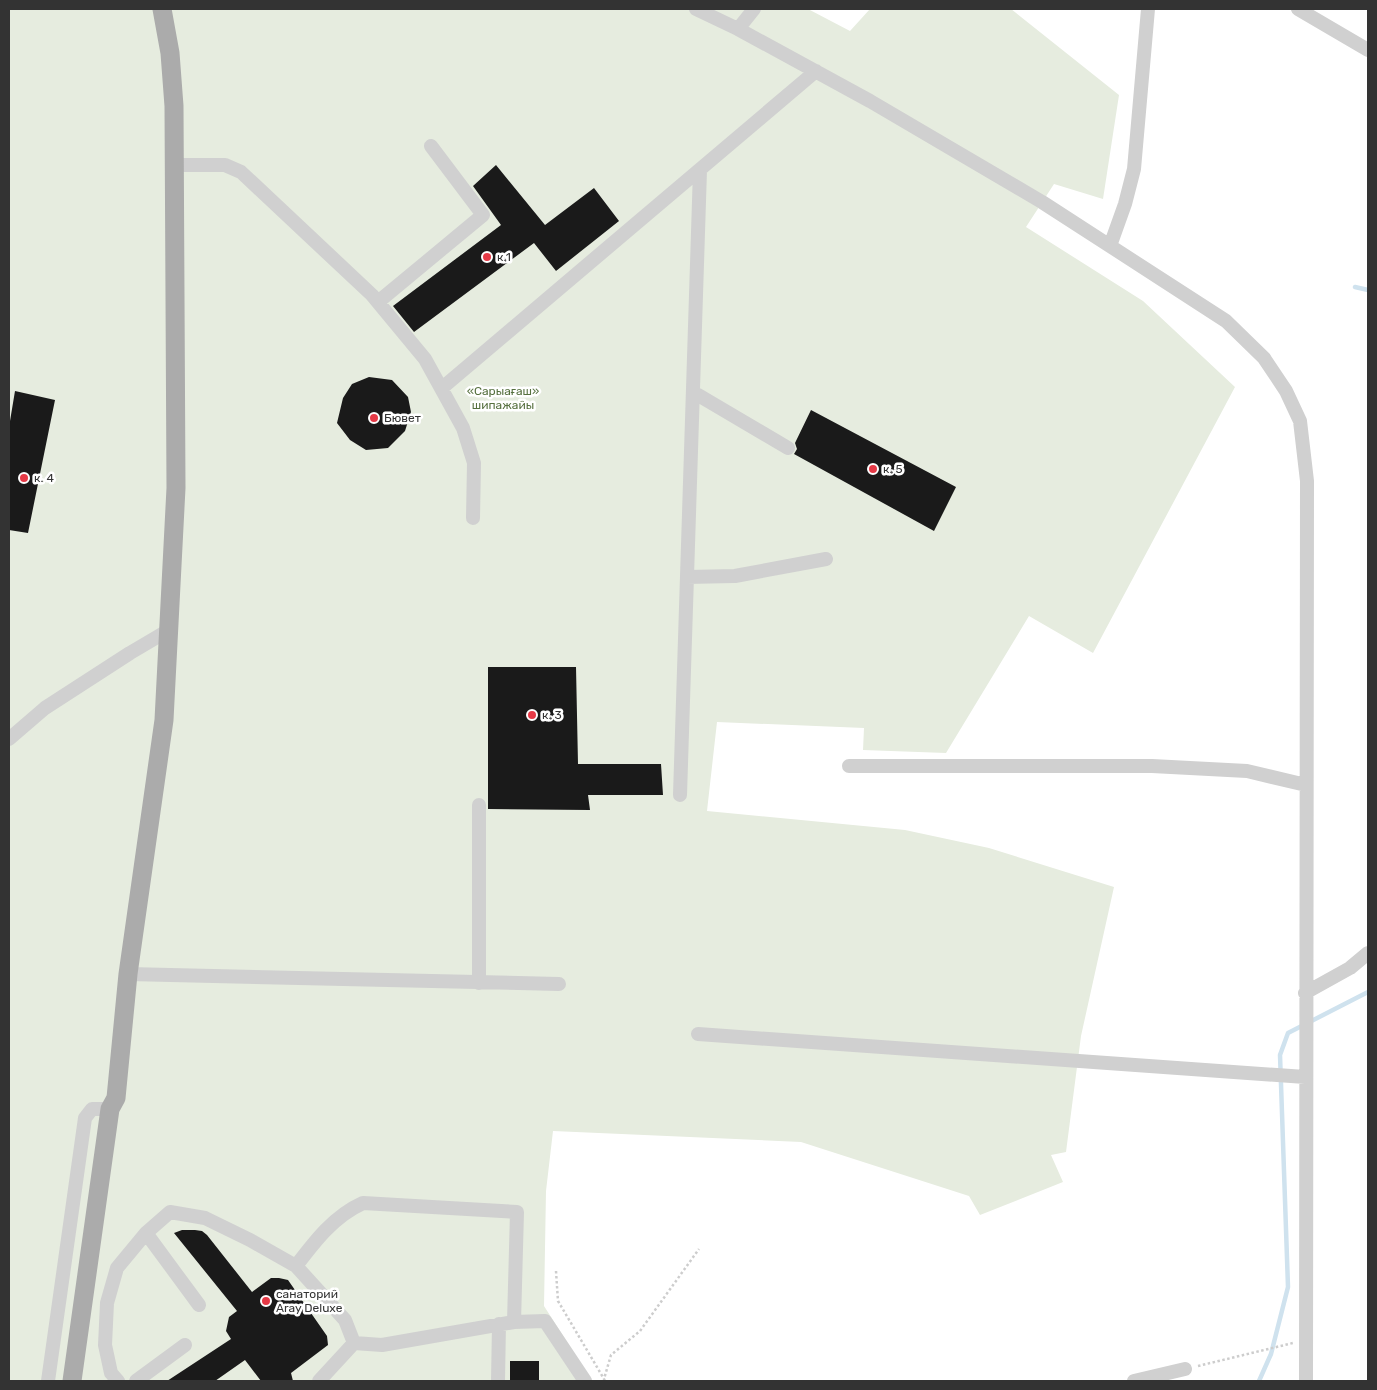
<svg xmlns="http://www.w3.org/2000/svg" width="1377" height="1390" font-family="Rubik,sans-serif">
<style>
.green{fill:#e6ecdf}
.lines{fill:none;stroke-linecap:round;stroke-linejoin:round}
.stream{stroke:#cfe2ee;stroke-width:4.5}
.building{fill:#1a1a1a}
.path{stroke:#cdcdcd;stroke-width:2.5;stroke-dasharray:2.5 2.5;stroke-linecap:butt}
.minor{stroke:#d0d0d0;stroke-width:14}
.major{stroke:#ababab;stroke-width:19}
.poi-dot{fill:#e63946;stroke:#fff;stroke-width:2}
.labels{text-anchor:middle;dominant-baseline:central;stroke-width:5;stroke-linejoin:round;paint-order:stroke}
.poi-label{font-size:12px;fill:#333;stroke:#fff;text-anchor:start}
.park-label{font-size:12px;fill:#56703f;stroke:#fff}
</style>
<rect width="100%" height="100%" fill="#fff"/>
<path class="green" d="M 9,9 L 808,9 L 850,31 L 870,9 L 1011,9 L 1119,95 L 1103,199 L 1054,184 L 1026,227 L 1143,301 L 1235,387 L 1093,653 L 1029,616 L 946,753 L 863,750 L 864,728 L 717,722 L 707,811 L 905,830 L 989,848 L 1114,887 L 1081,1036 L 1066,1152 L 1051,1155 L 1063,1182 L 980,1215 L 969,1196 L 801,1142 L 553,1131 L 546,1191 L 544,1306 L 592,1381 L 9,1381 Z"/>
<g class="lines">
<path class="stream" d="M 1355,287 L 1368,290
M 1259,1381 L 1271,1354 L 1288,1287 L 1280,1055 L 1288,1033 L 1368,992"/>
</g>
<path class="building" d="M 496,165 L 545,225 L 594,188 L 619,221 L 556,271 L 534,243 L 414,332 L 393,306 L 501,225 L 473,186 Z
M 369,377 L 392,380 L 408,397 L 411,412 L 405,431 L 388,448 L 366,450 L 350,440 L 337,423 L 343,398 L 352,384 Z
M 15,391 L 55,400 L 28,533 L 9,530 L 9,427 Z
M 811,410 L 956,487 L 934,531 L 794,454 L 797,449 L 795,443 Z
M 488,667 L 576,667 L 578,764 L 661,764 L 663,795 L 588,795 L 590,810 L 488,809 Z
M 182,1230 L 195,1230 L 202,1231 L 207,1235 L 252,1292 L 271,1278 L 279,1278 L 288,1280 L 327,1336 L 328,1345 L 291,1373 L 293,1381 L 261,1381 L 245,1360 L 215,1381 L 167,1381 L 231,1339 L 226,1331 L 229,1317 L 237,1311 L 174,1233 Z
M 510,1361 L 539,1361 L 539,1381 L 510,1381 Z"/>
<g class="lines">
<path class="path" d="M 556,1271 L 558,1301 L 604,1379
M 1198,1366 L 1293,1343
M 605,1381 L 604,1379 L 611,1355 L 640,1331 L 699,1249"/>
<path class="minor" d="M 696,9 L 738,29 L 870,101 L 1042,202 L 1226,321 L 1264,358 L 1286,391 L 1300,421 L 1307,481 L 1306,1381
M 1298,9 L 1368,50
M 738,29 L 754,9
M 174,165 L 225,165 L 241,172 L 372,295 L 425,359 L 463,428 L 474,463 L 473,518
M 1110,246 L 1125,204 L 1134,169 L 1148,9
M 378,302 L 483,215 L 431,146
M 442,388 L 816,71
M 693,392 L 788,448
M 687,577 L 735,576 L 826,559
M 9,739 L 45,708 L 130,653 L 169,630
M 849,766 L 1152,766 L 1247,771 L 1306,785
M 680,795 L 700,170
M 479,805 L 479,983
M 128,974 L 559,984
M 1305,993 L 1350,968 L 1368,953
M 698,1034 L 1305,1077
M 146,1233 L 199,1305
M 296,1266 C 315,1241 334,1216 363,1203 L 517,1212 L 514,1322 L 545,1321 L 585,1381
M 48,1381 L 85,1118 L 92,1109 L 110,1109
M 118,1381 L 111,1373 L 105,1345 L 107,1303 L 117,1268 L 146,1233 L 170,1212 L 205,1218 L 250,1240 L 296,1266 L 345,1320 L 354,1343
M 136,1381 L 185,1345
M 319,1381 L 354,1343 L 382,1345 L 514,1322
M 498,1381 L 499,1324
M 1134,1381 L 1185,1369"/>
<path class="major" d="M 72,1381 L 110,1109 L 116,1098 L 128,974 L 164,720 L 176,488 L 174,106 L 170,53 L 162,9"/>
</g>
<g class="poi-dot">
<circle cx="487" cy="257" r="5"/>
<circle cx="374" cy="418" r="5"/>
<circle cx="873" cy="469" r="5"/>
<circle cx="24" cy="478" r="5"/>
<circle cx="532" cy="715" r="5"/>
<circle cx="266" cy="1301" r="5"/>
</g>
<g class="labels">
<g class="poi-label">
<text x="497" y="257">к.1</text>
<text x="384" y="418">Бювет</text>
<text x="883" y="469">к. 5</text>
<text x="34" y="478">к. 4</text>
<text x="542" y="715">к. 3</text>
<text x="276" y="1294">санаторий<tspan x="276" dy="14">Aray Deluxe</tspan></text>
</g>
<g class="park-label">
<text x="503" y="391">«Сарыағаш»<tspan x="503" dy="14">шипажайы</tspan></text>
</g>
</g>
<rect width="1377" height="1390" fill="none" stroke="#333333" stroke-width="20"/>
</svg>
